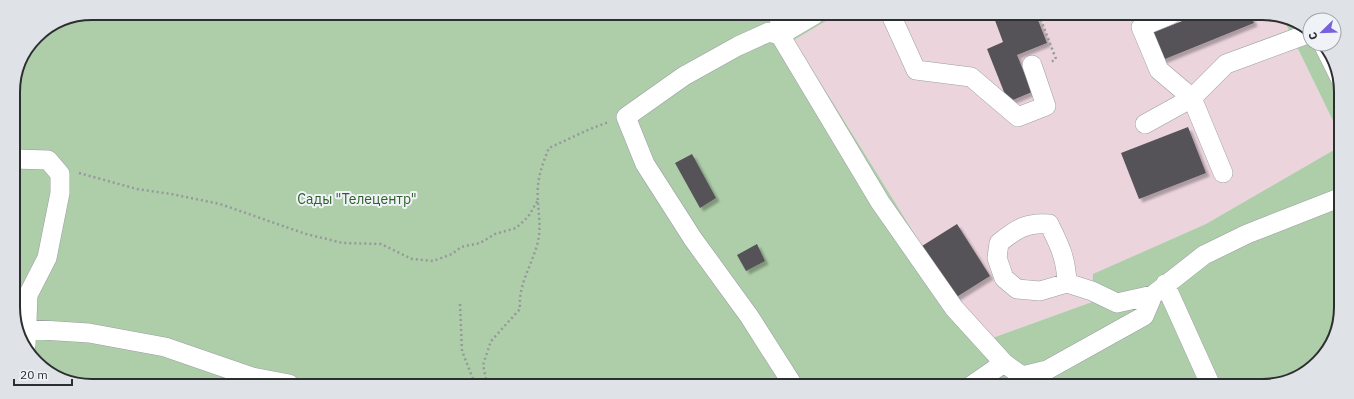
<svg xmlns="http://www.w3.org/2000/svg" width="1354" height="399" font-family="'IBM Plex Sans',sans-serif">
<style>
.industrial{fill:#ecd4dd}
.green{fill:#aecea9}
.building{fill:#545358;filter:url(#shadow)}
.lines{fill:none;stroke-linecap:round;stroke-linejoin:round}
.minor-casing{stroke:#9a9ea2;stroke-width:20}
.path{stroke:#96989b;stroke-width:2.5;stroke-dasharray:2 3;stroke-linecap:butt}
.minor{stroke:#fff;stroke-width:19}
.labels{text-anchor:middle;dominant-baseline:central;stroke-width:4;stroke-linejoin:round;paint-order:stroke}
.park-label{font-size:14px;fill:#2e5f27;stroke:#eff3f7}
.rim{fill:none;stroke:#2d2e30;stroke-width:2}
</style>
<defs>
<filter id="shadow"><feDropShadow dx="3.5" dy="3.5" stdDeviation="1" flood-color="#0004"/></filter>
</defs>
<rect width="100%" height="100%" fill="#e2e6ea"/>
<path class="industrial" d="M 836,15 L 1282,16 L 1339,133 L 1339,147 L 1206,224 L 1094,274 L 1092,302 L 987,340 L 922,246 L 794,40 Z"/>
<path class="green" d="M 92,13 L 782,15 L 786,21 L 796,15 L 836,15 L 794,40 L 922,246 L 987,340 L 1092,302 L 1093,274 L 1206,224 L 1339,147 L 1338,327 L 1310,370 L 1267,386 L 72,383 L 33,359 L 14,322 L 13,87 L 21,57 L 36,36 L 62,19 Z
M 1282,16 L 1310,33 L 1310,44 L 1323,44 L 1340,77 L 1339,133 Z"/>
<path class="building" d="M 993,15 L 1036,15 L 1047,43 L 1017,55 L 1032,92 L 1008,102 L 987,49 L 1003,42 Z
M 1189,15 L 1251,16 L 1254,23 L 1160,61 L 1149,34 L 1190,18 Z
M 1188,127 L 1206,173 L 1139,199 L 1121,153 Z
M 692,154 L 716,198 L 700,208 L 675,163 Z
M 957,224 L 990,276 L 955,298 L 922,246 Z
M 757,244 L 765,261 L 746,271 L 737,255 Z"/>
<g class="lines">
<g class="minor-casing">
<path id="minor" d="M 777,15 L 787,31
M 891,15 L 916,70 L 971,77 L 1018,117 L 1046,106 L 1032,65
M 780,35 L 814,15
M 1323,44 L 1340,78
M 1145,124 L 1192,98 L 1159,70 L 1141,27 L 1170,15
M 14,159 L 48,160 L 60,174 L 60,193 L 47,258 L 28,295 L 26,345
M 1223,173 L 1192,98 L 1226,64 L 1310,33
M 1067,283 C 1066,258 1060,246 1049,224 C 1027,222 1016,229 999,243 L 997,258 L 1004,278 L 1017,289 L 1040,291 L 1067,283 L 1092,291 L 1117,303 L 1153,295
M 1165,284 L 1211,386
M 26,329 L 89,333 L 165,347 L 252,377 L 289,384
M 793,385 L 749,316 L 693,239 L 645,164 L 626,117 L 684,76 L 738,46 L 769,32 L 780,35 L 880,202 L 954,308 L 1004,363 L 1022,376 L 1047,370 L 1144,316 L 1153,295 L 1204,255 L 1247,234 L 1339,198
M 972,385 L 1004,363"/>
</g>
<path class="path" d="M 1039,15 L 1056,59 L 1051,62
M 79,173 L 137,189 L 171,194 L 220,204 L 306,234 L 343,243 L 381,244 L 412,259 L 433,261 L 452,254 L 461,247 L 480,243 L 495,234 L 516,228 L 528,217 L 538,200
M 460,304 L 462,351 L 475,384
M 487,384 L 483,365 L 491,341 L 520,309 C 518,285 531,267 537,245 C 543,225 536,206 538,186 C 539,173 544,160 549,148 L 590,129 L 609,122"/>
<use href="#minor" class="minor"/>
</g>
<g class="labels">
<g class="park-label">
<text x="357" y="199">Сады "Телецентр"</text>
</g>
</g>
<path d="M0 0H1354V399H0ZM92 20H1262A72 72 0 0 1 1334 92V307A72 72 0 0 1 1262 379H92A72 72 0 0 1 20 307V92A72 72 0 0 1 92 20Z" fill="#dfe3e7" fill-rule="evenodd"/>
<path class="rim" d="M92 20H1262A72 72 0 0 1 1334 92V307A72 72 0 0 1 1262 379H92A72 72 0 0 1 20 307V92A72 72 0 0 1 92 20Z"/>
<g transform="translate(1322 32) rotate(247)"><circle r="19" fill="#eff3f7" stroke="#a1a4a7"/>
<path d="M0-3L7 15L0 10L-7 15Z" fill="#7860db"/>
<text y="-6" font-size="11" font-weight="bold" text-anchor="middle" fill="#2d2e30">С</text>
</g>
<path d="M14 379v6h58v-6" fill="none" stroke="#2d2e30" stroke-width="2"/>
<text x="20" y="379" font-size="12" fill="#2d2e30" stroke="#eff3f7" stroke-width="3" paint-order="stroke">20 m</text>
</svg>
